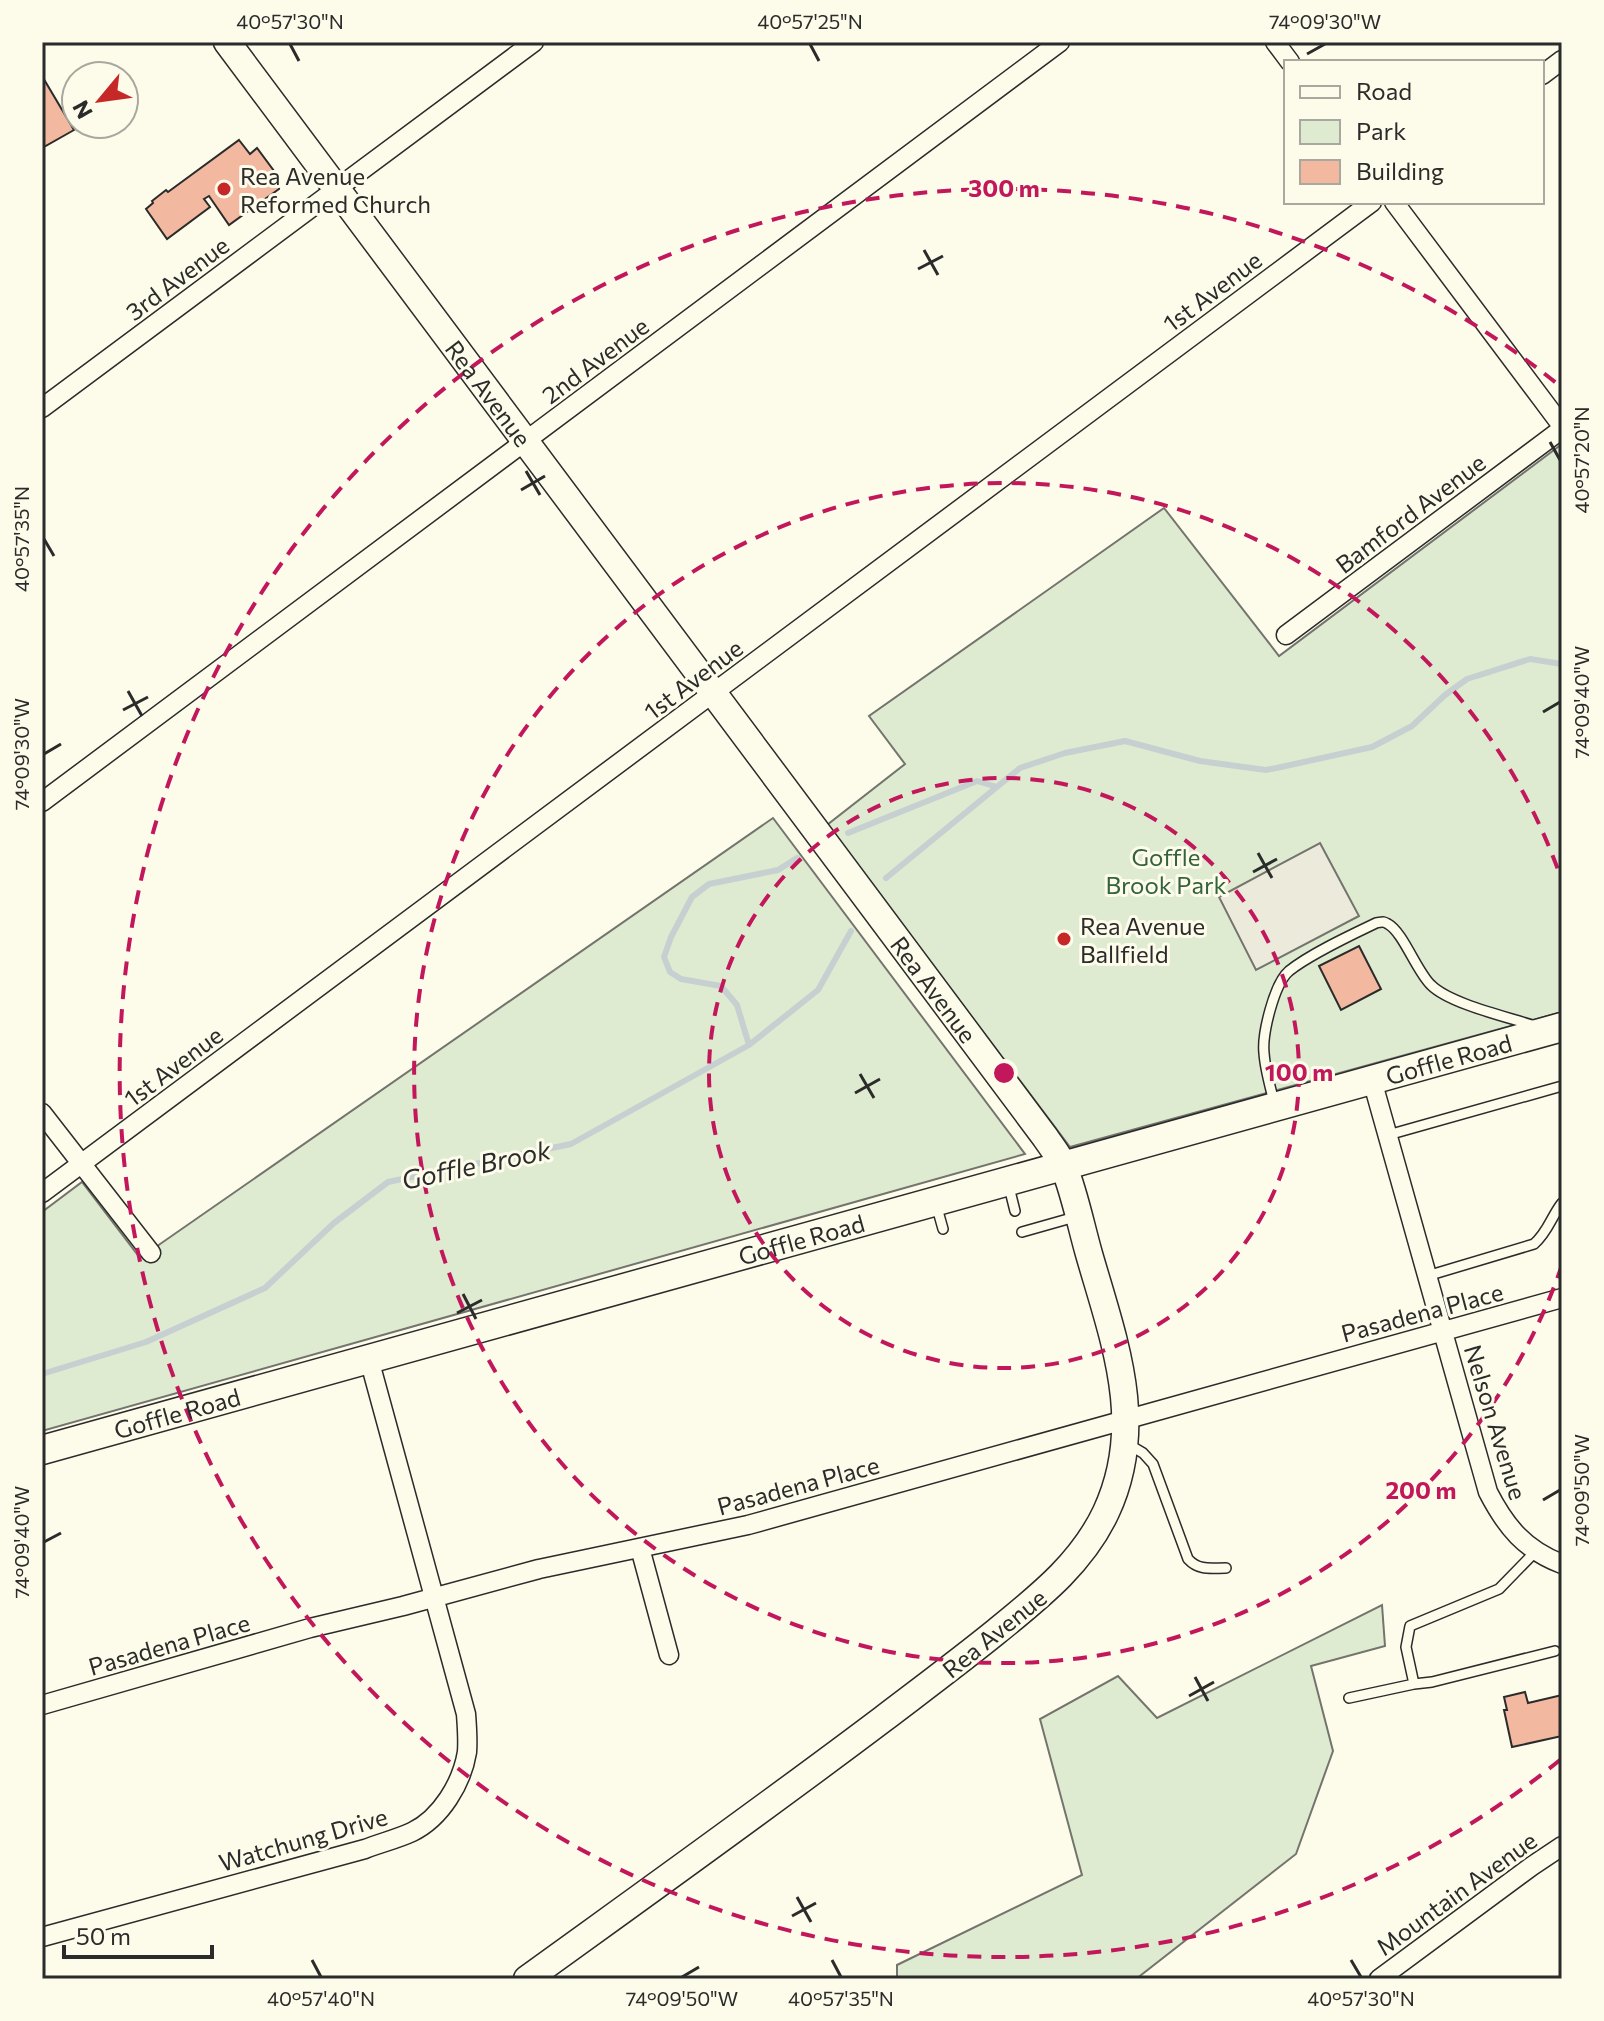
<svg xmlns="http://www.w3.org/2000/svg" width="1604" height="2021" font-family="Commissioner,sans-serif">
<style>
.green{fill:#deebd1;stroke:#74746e;stroke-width:2}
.parking{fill:#eceadb;stroke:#74746e;stroke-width:2}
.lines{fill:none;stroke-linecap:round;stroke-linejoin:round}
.stream{stroke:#c7d0d0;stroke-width:6}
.building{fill:#f2b8a0;stroke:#2b2b2b;stroke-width:2}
.lane-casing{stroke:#2b2b2b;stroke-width:12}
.street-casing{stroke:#2b2b2b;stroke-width:21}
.secondary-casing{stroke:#2b2b2b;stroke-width:29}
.primary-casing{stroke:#2b2b2b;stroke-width:31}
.lane{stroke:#fdfbea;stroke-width:9}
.street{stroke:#fdfbea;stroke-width:18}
.secondary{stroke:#fdfbea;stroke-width:26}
.primary{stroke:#fdfbea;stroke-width:28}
.ticks{fill:none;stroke:#2b2b2b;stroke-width:3}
.ring{fill:none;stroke:#c2185b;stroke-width:4;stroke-dasharray:14 10}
.poi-dot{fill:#c62828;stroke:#fdfbea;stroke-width:3}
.labels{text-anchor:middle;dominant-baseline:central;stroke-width:6;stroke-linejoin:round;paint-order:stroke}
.poi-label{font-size:24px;fill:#2b2b2b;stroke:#fdfbea;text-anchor:start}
.street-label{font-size:24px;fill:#2b2b2b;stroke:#fdfbea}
.park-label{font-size:24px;fill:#34623c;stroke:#fdfbea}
.water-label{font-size:26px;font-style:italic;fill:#2b2b2b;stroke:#fdfbea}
.centre{fill:#c2185b;stroke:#fdfbea;stroke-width:4}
.ring-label{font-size:24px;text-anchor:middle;font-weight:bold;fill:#c2185b;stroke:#fdfbea;stroke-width:6;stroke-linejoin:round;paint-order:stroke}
.neatline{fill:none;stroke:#2b2b2b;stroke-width:3}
.ticks-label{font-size:20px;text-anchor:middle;fill:#2b2b2b}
</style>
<rect width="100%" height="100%" fill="#fdfbea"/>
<path class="green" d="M 1562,444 L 1562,1012 L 1070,1147 L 827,825 L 905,764 L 869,716 L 1164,508 L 1279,656 Z
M 773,818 L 1025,1154 L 42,1431 L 42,1212 L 82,1182 L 140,1258 Z
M 1382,1605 L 1385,1646 L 1311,1666 L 1333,1751 L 1296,1854 L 1136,1979 L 897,1979 L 897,1965 L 1082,1875 L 1040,1719 L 1118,1676 L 1157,1718 Z"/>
<path class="parking" d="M 1320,843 L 1359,916 L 1256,970 L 1219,897 Z"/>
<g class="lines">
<path class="stream" d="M 848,833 L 977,781 L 997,787
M 886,878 L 1020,768 L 1065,753 L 1125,741 L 1200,761 L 1266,770 L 1281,767 L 1372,747 L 1412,726 L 1445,695 L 1467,679 L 1530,659 L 1562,664
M 749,1045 L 737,1005 L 721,986 L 681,979 L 670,972 L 664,957 L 671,937 L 692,897 L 709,884 L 778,870 L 797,858
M 42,1374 L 146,1342 L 265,1288 L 334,1223 L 388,1182 L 571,1144 L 749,1045 L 818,990 L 851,931"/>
</g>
<path class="building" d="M 42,76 L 74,130 L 42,148 Z
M 239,140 L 250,154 L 257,148 L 280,179 L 279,189 L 229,225 L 209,196 L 204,199 L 210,207 L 167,239 L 146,209 L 153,203 L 152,201 L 166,190 L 168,192 Z
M 1359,946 L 1381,989 L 1341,1010 L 1319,966 Z
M 1525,1692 L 1528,1703 L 1562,1695 L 1562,1736 L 1512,1747 L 1504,1710 L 1507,1710 L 1504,1697 Z"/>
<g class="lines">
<g class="lane-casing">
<path id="lane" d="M 1274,1102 C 1270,1086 1265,1069 1264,1053 C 1262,1034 1274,984 1289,971 C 1310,954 1351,935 1376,923 C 1383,922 1383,921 1388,924 C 1403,932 1417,972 1431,985 C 1450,1004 1508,1017 1535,1026
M 1388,1135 L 1562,1086
M 1008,1183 L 1015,1211
M 936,1204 L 943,1229
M 1022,1232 L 1075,1217
M 1427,1276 L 1534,1244 C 1548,1232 1551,1217 1562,1203
M 1126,1443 L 1143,1453 L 1153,1464 L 1188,1559 C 1199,1571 1211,1568 1226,1568
M 1536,1551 L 1499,1589 L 1410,1626 L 1406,1647 L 1414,1684 L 1432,1682 L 1555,1651
M 1349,1698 L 1414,1684"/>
</g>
<g class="street-casing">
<path id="street" d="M 1275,42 L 1290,62
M 1542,75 L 1562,60
M 1394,202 L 1562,426
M 42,408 L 534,42
M 1286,635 L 1562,429
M 42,802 L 1060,42
M 1372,1080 L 1488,1492 C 1506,1527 1525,1550 1562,1564
M 42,1113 L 151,1253
M 42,1193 L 1372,202
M 640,1548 L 669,1655
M 42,1705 L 310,1628 L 403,1606 L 539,1569 L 748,1525 L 1562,1298
M 42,1937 L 365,1849 C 380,1843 397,1839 412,1832 C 441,1818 462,1783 467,1752 C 468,1739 467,1727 466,1714 L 369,1359
M 1379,1979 L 1532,1866 L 1562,1846"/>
</g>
<g class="secondary-casing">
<g id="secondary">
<path id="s1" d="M 227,42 L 1045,1137 C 1051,1146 1060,1157 1064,1167 C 1075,1195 1081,1226 1089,1254 C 1114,1341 1147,1424 1106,1512 C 1082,1563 1040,1596 997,1631 C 960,1661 921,1690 883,1719 C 765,1808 646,1893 527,1979"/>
</g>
</g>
<g class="primary-casing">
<g id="primary">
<path id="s2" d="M 42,1450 L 1562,1027"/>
</g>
</g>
<use href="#lane" class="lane"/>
<use href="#street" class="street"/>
<use href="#secondary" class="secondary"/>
<use href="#primary" class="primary"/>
</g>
<path class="ticks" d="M 290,44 L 299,61M 810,44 L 819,61M 1307,54 L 1325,44M 924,250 L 938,275M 918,269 L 943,256M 1550,442 L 1560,460M 526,471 L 540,495M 521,490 L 545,476M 44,539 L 54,556M 128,691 L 142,716M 123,710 L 148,697M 1543,712 L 1560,702M 44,754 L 61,744M 1258,853 L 1272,878M 1253,872 L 1277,859M 860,1074 L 874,1098M 855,1093 L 880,1079M 463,1294 L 476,1319M 457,1313 L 482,1300M 1543,1500 L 1560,1490M 44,1542 L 61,1533M 1195,1677 L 1208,1701M 1189,1696 L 1214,1682M 797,1897 L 811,1922M 792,1916 L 816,1903M 312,1960 L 321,1977M 832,1960 L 841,1977M 1351,1960 L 1361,1977M 682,1977 L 699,1967"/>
<g class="ring">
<circle cx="1004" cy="1073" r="295"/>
<path d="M1562 1265A590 590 0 1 1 1562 881"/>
<path d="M1560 1760A884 884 0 1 1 1560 386"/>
</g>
<g class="poi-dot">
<circle cx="224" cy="189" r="8"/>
<circle cx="1064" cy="939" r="8"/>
</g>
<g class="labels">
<g class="poi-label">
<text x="240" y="175">Rea Avenue<tspan x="240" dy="28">Reformed Church</tspan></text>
<text x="1080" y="925">Rea Avenue<tspan x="1080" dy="28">Ballfield</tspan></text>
</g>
<g class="street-label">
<text transform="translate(177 278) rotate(-37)">3rd Avenue</text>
<text transform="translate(1212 291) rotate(-37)">1st Avenue</text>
<text transform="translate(595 360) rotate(-37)">2nd Avenue</text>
<text stroke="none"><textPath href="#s1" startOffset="438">Rea Avenue</textPath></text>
<text transform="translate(1410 513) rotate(-37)">Bamford Avenue</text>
<text transform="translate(693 679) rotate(-37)">1st Avenue</text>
<text stroke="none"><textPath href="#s1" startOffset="1182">Rea Avenue</textPath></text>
<text stroke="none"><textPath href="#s2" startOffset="1460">Goffle Road</textPath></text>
<text transform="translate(173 1066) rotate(-37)">1st Avenue</text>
<text stroke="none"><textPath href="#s2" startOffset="788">Goffle Road</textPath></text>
<text transform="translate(1422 1312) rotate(-15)">Pasadena Place</text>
<text stroke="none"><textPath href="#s2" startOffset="140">Goffle Road</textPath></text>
<text transform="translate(1496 1422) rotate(73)">Nelson Avenue</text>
<text transform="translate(798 1485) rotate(-15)">Pasadena Place</text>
<text transform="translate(994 1633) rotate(-39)">Rea Avenue</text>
<text transform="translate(169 1644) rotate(-16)">Pasadena Place</text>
<text transform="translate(303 1839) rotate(-16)">Watchung Drive</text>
<text transform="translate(1456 1893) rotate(-36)">Mountain Avenue</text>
</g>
<g class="park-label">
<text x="1166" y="856">Goffle<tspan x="1166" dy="28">Brook Park</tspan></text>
</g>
<g class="water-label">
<text transform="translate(476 1164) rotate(-12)">Goffle Brook</text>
</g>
</g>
<circle cx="1004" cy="1073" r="12" class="centre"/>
<g class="ring-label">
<text x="1004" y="197">300 m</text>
<text x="1299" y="1081">100 m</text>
<text x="1421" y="1499">200 m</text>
</g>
<rect width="1604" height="2021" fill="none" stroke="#fdfbea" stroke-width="88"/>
<rect x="1284" y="60" width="260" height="144" fill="#fdfbea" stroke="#a9a89e" stroke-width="2"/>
<rect x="1300" y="86" width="40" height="12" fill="#fdfbea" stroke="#a9a89e" stroke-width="2"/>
<text x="1356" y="100" font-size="24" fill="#2b2b2b">Road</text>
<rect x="1300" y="120" width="40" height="24" fill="#deebd1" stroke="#a9a89e" stroke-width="2"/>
<text x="1356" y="140" font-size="24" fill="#2b2b2b">Park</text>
<rect x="1300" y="160" width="40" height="24" fill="#f2b8a0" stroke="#a9a89e" stroke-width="2"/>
<text x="1356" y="180" font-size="24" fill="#2b2b2b">Building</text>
<g transform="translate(100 100) rotate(241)"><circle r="38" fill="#fdfbea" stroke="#a9a89e" stroke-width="2"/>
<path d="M0-6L14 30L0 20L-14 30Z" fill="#c62828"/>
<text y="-12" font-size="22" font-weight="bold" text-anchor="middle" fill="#2b2b2b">N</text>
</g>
<path d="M64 1945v12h148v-12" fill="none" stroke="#2b2b2b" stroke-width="4"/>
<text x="76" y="1945" font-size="24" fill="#2b2b2b" stroke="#fdfbea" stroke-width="6" paint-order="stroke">50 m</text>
<rect x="44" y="44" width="1516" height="1933" class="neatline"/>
<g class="ticks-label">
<text x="290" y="29">40°57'30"N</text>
<text x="810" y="29">40°57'25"N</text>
<text x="1325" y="29">74°09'30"W</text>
<text transform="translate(1582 460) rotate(-90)" y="7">40°57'20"N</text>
<text transform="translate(22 539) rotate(-90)" y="7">40°57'35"N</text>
<text transform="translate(1582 702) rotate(-90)" y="7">74°09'40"W</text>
<text transform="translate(22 754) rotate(-90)" y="7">74°09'30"W</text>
<text transform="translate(1582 1490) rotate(-90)" y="7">74°09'50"W</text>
<text transform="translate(22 1542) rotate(-90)" y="7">74°09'40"W</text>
<text x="321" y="2006">40°57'40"N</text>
<text x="682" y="2006">74°09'50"W</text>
<text x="841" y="2006">40°57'35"N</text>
<text x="1361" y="2006">40°57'30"N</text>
</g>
</svg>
